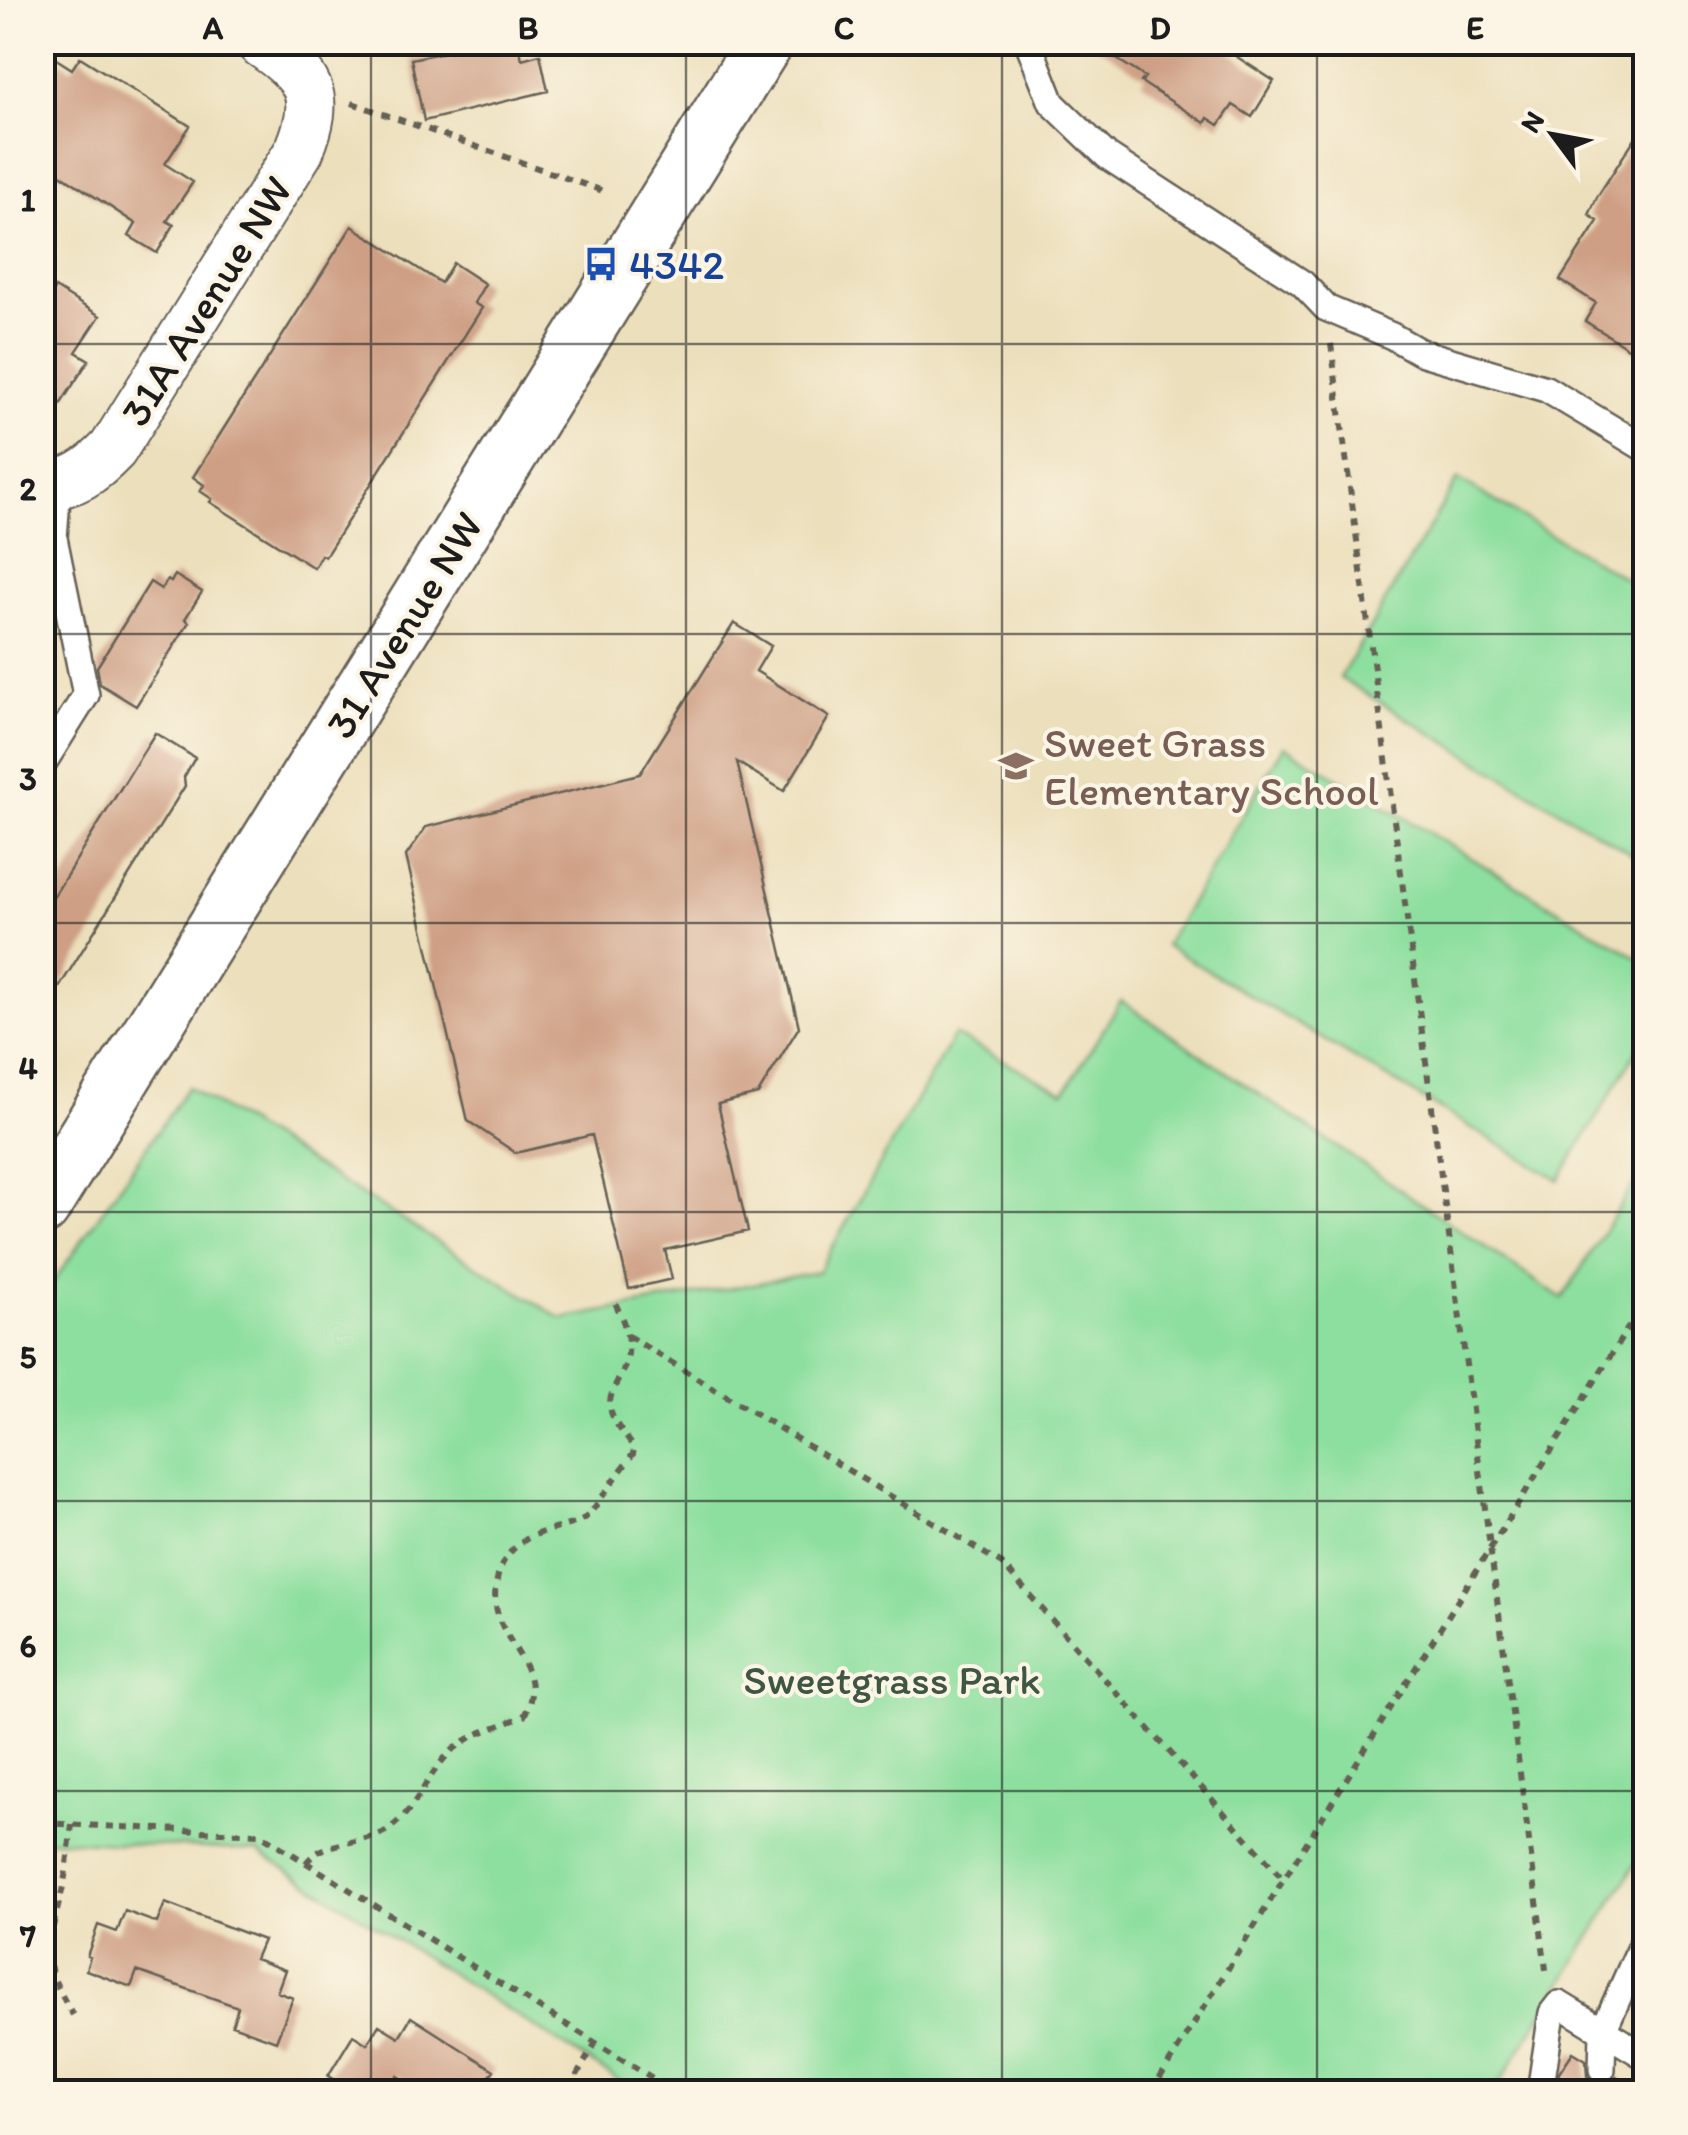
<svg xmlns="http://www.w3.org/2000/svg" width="1688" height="2135" font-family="Itim,sans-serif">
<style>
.green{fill:#8ddf9f;stroke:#547e5e;stroke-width:2.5}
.building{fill:#ce9f84}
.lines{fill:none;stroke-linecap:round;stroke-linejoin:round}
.service-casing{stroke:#656054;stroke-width:30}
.minor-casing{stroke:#656054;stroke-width:52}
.tertiary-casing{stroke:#656054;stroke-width:60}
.path{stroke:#656054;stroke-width:6;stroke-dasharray:8 8;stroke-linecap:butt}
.service{stroke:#fff;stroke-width:25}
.minor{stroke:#fff;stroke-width:48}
.tertiary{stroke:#fff;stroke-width:55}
.grid{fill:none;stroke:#1c1c1c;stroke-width:2.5;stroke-opacity:0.55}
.labels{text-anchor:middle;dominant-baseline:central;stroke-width:8;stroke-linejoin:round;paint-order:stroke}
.transit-label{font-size:42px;fill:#164399;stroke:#fcf5e5;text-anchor:start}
.street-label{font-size:42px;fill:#1c1c1c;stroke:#fcf5e5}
.education-label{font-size:42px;fill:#785e54;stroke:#fcf5e5;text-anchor:start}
.park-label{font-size:42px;fill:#3e5643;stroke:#fcf5e5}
.neatline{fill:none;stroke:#1c1c1c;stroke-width:4}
.grid-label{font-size:32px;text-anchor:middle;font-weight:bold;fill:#1c1c1c}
</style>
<rect width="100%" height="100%" fill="#fcf5e5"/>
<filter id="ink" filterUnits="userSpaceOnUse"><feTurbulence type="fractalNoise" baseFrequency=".01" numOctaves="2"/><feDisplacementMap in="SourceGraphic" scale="20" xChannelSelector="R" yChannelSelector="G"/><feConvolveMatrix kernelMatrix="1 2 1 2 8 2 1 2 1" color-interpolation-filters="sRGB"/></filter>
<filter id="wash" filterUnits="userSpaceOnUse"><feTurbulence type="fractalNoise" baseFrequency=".0048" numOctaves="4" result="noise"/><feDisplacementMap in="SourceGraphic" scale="40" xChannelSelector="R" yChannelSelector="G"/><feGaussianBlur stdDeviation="2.25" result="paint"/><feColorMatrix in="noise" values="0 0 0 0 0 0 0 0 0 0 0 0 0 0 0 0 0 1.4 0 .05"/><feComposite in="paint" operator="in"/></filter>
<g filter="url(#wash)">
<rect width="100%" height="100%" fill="#ecdfbc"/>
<path class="green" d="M 1458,479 L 1645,591 L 1645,862 L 1340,678 Z
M 1284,746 L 1645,962 L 1645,1037 L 1559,1180 L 1165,945 Z
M 1121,1001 L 1562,1299 L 1645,1166 L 1645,1849 L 1494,2092 L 637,2092 L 257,1851 L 43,1839 L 43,1297 L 188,1087 L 562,1319 L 818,1272 L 954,1035 L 1064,1092 Z"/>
<g id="blocks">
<path class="building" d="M 458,42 L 518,42 L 522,59 L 540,54 L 548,91 L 424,121 L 411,59 L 460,49 Z
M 1090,42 L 1214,42 L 1274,81 L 1252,117 L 1233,105 L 1219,125 L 1208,118 L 1205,123 L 1141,82 L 1145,77 Z
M 42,50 L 72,69 L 80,57 L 190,126 L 165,164 L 193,182 L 167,221 L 174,225 L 157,253 L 129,236 L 136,224 L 42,162 Z
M 1646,121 L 1646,359 L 1585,321 L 1596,303 L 1560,280 L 1598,221 L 1589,215 L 1597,197 Z
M 352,226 L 441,283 L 453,263 L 485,284 L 474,303 L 482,308 L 325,557 L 321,555 L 314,568 L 210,502 L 212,499 L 200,491 L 204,485 L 193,477 Z
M 55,288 L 100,316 L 76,352 L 89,360 L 42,433 L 42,307 Z
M 175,575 L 202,592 L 185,619 L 189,622 L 136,706 L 100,684 L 97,667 L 150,582 L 161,589 L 167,580 L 171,582 Z
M 734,623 L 771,646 L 756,671 L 829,717 L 784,791 L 737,762 L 799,1027 L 758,1094 L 718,1104 L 748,1231 L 665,1250 L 672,1279 L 629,1289 L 592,1135 L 516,1153 L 468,1121 L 406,856 L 426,827 L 640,774 Z
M 155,733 L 195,758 L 184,777 L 185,786 L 42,1015 L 42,915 Z
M 165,1903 L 263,1940 L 255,1959 L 285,1970 L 277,1992 L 293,1998 L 276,2041 L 232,2025 L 238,2007 L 137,1971 L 131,1987 L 86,1970 L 90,1957 L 87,1956 L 98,1925 L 117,1932 L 125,1911 L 157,1923 Z
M 411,2017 L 494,2070 L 479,2092 L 423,2092 L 397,2076 L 387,2090 L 369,2078 L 360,2092 L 354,2092 L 328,2076 L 353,2035 L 367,2044 L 379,2025 L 399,2037 Z
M 1573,2052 L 1586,2060 L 1587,2076 L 1594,2083 L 1609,2084 L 1616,2077 L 1642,2092 L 1556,2092 L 1559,2073 Z"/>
</g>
</g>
<g filter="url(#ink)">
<use href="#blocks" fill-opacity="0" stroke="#656054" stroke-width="2.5"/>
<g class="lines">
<g class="service-casing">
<path id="service" d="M 1028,42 L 1052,103 L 1107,156 L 1302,283 L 1326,308 L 1392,336 L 1420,352 L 1546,389 L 1646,449
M 42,765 L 86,695 L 54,538 L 58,485
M 1602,2069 L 1603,2031 L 1646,1935
M 1540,2092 L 1552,2013 L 1559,2004 L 1646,2057"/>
</g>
<g class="minor-casing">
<path id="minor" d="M 42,483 C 71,488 94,469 113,449 L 299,151 C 323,94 309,75 260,42"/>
</g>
<g class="tertiary-casing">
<path id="tertiary" d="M 42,1207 L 765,42"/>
</g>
<path class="path" d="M 352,103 L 606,192
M 1331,344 L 1547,1977
M 628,1336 L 1002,1564 L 1283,1879
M 42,1823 L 260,1834 L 675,2092
M 72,1824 C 69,1847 67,1872 61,1895 C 46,1955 40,1959 73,2015
M 306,1863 C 323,1839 359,1846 384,1832 C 413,1815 422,1785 443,1760 C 466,1733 494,1729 524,1716 C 552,1663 487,1641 496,1585 C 499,1568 504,1556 518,1545 C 539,1527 567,1531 589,1515 L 633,1454 L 634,1448 C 626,1435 611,1422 610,1406 C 609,1392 619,1381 624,1368 C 635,1344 623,1320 613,1298
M 575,2092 L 577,2075 L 595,2044
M 1151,2092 L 1646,1299
M 1466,2092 L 1509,2086"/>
<use href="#service" class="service"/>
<use href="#minor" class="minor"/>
<use href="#tertiary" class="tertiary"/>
</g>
</g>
<path class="grid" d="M 371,42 L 371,2092M 686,42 L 686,2092M 1002,42 L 1002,2092M 1317,42 L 1317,2092M 42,344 L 1646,344M 42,634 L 1646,634M 42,923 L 1646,923M 42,1212 L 1646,1212M 42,1501 L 1646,1501M 42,1791 L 1646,1791"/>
<defs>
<g id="bus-bare" transform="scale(2.7)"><path d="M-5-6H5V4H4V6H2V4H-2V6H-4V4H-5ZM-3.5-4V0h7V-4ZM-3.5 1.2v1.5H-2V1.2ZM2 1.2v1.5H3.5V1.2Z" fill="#1a4fb4" stroke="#fcf5e5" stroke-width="2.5" paint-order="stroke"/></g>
<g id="school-bare" transform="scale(2.7)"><path d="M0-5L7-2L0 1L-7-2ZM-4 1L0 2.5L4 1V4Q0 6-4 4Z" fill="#8d6e63" stroke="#fcf5e5" stroke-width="2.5" paint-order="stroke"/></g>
</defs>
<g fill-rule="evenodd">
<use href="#bus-bare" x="601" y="264"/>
<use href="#school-bare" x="1016" y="766"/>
</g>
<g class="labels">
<g class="transit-label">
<text x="629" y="264">4342</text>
</g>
<g class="street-label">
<text transform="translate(206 301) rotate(-58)">31A Avenue NW</text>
<text transform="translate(404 625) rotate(-58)">31 Avenue NW</text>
</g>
<g class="education-label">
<text x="1044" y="742">Sweet Grass<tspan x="1044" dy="48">Elementary School</tspan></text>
</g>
<g class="park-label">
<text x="892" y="1679">Sweetgrass Park</text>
</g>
</g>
<rect width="1688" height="2135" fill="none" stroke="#fcf5e5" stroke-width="110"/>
<g transform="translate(1553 135) rotate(302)" stroke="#fcf5e5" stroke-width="8" paint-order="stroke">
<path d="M0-8L18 38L0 25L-18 38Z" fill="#1c1c1c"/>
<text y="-15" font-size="28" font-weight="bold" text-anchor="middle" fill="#1c1c1c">N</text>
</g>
<rect x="55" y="55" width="1578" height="2025" class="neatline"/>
<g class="grid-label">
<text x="213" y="39">A</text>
<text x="528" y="39">B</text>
<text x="844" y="39">C</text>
<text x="1160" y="39">D</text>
<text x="1475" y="39">E</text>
<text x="28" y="211">1</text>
<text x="28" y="500">2</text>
<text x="28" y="790">3</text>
<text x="28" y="1079">4</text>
<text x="28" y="1368">5</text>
<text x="28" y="1657">6</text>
<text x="28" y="1947">7</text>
</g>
</svg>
